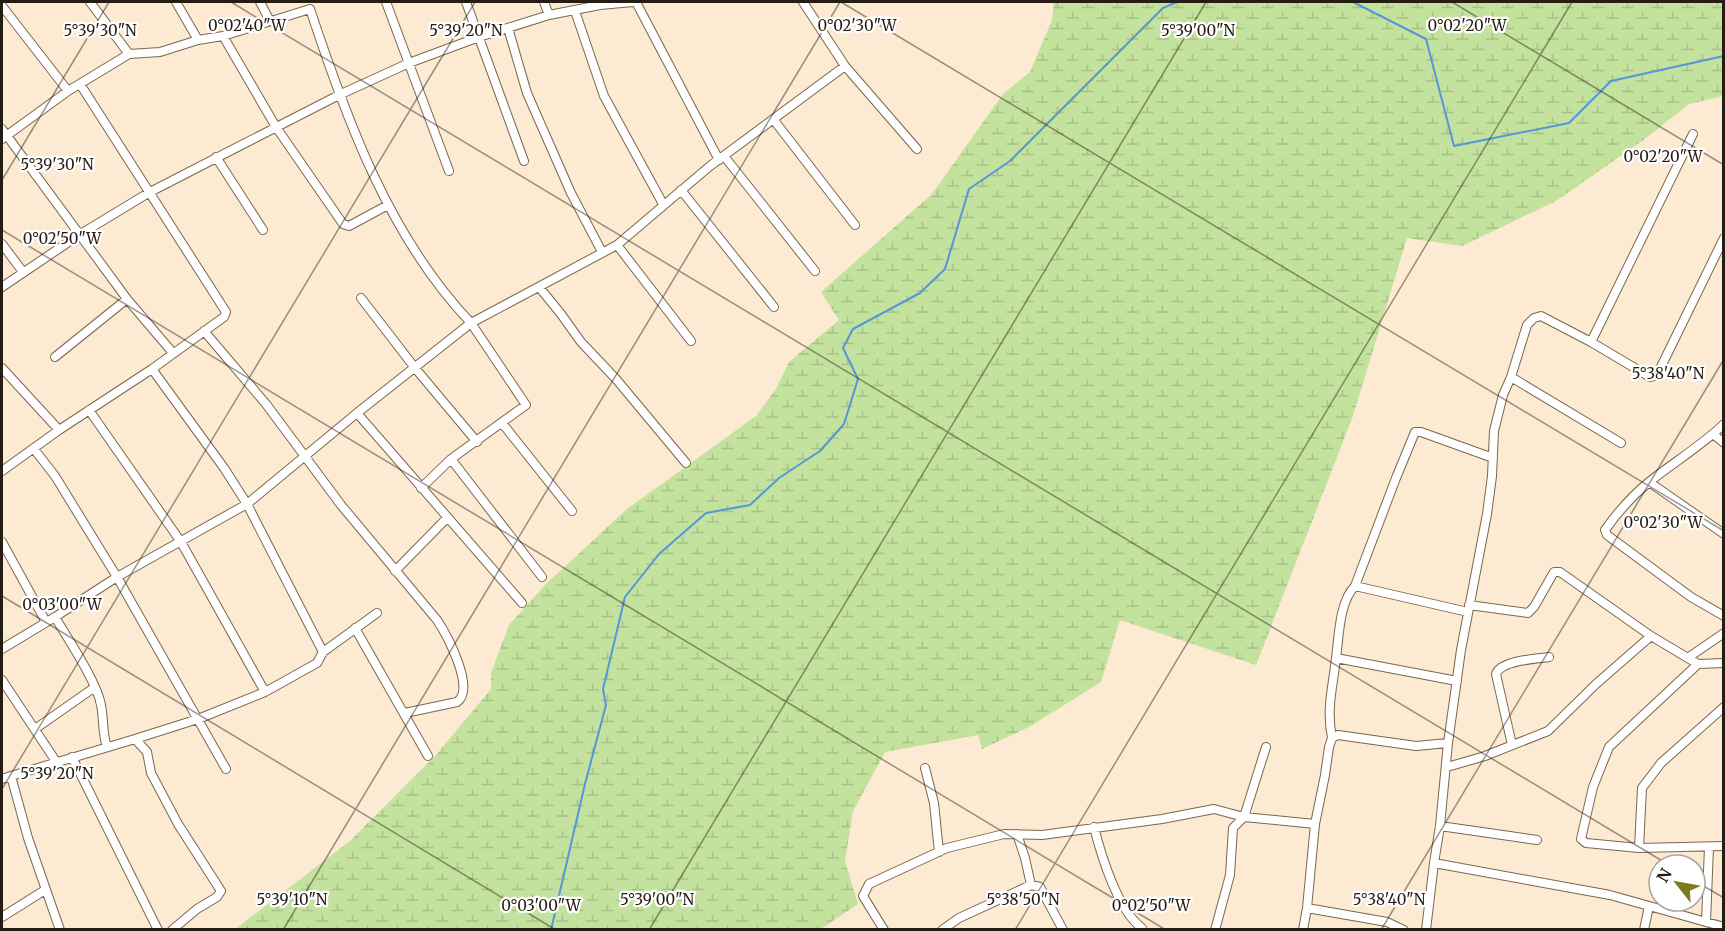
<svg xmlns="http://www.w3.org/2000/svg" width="1725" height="931" font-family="Merriweather,serif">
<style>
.wetland{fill:url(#wetland-marsh)}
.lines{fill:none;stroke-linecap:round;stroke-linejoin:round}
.stream{stroke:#5497d9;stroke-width:2}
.minor-casing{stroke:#7a674e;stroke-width:10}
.minor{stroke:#fff;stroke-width:8}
.ticks{fill:none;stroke:#251d13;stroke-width:1.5;stroke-opacity:0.45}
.ticks-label{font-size:15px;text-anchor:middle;fill:#251d13;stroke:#fff;stroke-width:4.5;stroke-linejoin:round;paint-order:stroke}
</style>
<defs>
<pattern id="wetland-marsh" width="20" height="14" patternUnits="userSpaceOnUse" patternTransform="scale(1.5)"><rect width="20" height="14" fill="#c3e29d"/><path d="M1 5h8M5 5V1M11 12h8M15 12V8" fill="none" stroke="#a7c186"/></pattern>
</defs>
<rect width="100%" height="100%" fill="#fcead3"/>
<path class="wetland" d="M 1054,2 L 1723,2 L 1723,96 L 1689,104 L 1642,141 L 1556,201 L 1462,246 L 1407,238 L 1353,416 L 1256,665 L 1120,620 L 1101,682 L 1029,727 L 982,749 L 978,735 L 885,752 L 853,811 L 845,861 L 858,904 L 821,929 L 234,930 L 350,841 L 436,755 L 491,689 L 491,673 L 509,625 L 545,585 L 627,509 L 756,416 L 776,389 L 789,362 L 839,320 L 821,292 L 932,194 L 1003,94 L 1030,72 L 1052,20 Z"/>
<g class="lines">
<path class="stream" d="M 1353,2 L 1426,39 L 1454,146 L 1569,123 L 1611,81 L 1724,56
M 551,930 L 585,784 L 606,705 L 603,689 L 625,597 L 659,554 L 706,513 L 750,505 L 779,478 L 820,451 L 844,424 L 858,379 L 843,348 L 853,329 L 920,293 L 945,269 L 969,189 L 1010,161 L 1163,8 L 1177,2"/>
<g class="minor-casing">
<path id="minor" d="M 90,2 L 129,54
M 176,2 L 198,40
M 260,2 L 270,21
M 386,2 L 449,171
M 466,2 L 524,161
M 544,2 L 549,15
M 636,2 L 719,160
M 803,2 L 845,66 L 917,149
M 2,6 L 68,91
M 575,11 L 604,96 L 663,204
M 508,28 L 527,93 L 571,193 L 602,252
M 223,36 L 276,127 L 343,224 L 349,226 L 388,205
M 773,119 L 855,225
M 2,129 L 127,299 L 173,353
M 2,139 L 68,91 L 129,54 L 160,52 L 198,40 L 223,36 L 310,9 C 347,120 389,237 471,323 L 357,413 L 247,504 L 117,577 L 55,617 L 2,649
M 724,156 L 815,271
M 216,157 L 263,230
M 681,190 L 774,307
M 1724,238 L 1657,375 L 1650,377 L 1591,342 L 1541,316 L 1534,318 L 1527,325 L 1511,377 L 1503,395 L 1494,431 L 1492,476 L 1487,514 L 1461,650 L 1448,743 L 1440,826 L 1434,863 L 1610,895 L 1724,927
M 2,244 L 23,272
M 617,245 L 691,341
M 2,287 L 79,235 L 150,192 L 339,95 L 409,63 L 479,37 L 549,15 L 600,5 L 633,2
M 539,287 L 561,314 L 581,342 L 616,379 L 686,463
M 361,298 L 415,368 L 477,442
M 204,331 L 266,404 L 341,505 L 437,620 C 447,635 476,689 457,702 L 405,713
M 1591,342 L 1693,134
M 55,357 L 127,299
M 2,368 L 59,430
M 1511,377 L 1621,443
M 89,410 L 181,542 L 265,692
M 357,413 L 522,603
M 502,423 L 572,511
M 1724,424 C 1701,446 1674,462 1649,482 C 1633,495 1617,513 1605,530 L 1607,535 L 1691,597 L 1724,616
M 1713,434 L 1724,443
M 34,449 L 55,476 L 117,577 L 226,769
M 451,459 L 542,577
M 2,471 L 59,430 L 152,369 L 224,317 L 226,312 L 80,84
M 1649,482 L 1724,534
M 421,488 L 451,459 L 526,405 L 471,323 L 617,245 L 710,166 L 845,66
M 2,542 L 46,622
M 395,571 L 447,518
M 1355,586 L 1396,478 L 1415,432 L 1421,432 L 1493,458
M 1469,605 L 1528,613 L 1534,607 L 1554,572 L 1560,572 L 1651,636 L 1698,664 L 1724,663
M 55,617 C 68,639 97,682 101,705 C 104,719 102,733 107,747
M 355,628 L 428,756
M 323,652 L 377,613
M 1689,657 L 1724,633
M 1336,658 L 1457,681
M 1698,664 L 1609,747 L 1593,787 L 1581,839 L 1586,843 L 1639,848 L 1724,846
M 2,680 L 57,763
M 35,729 L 95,687
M 1332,738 C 1326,708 1333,687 1336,658 C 1339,637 1339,602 1355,586 L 1468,612
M 135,739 L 198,719 L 265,692 L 317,663 L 323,652 L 247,504 L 224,468 L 152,369
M 1512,745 L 1496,674 C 1501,660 1536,659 1549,657
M 72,757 L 158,930
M 1447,767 L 1485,756 L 1548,731 L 1596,684 L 1651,636
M 925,768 L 934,803 L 939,852
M 11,776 L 135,739 L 147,752 L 151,773 L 178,824 L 221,891 L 217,897 L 197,909 L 172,930
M 2,779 L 11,776 L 28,838 L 60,930
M 1440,826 L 1537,840
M 1094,827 C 1101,855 1118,911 1142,928
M 1017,834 L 1025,858 L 1031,885
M 1639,848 L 1642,788 L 1661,763 L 1724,707
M 1307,908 L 1387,922 L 1404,930
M 2,917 L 45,890
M 1706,922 L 1709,847
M 884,930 L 863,896 L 869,884 L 947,848 L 1004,834 L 1042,835 L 1162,819 L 1214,809 L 1244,817 L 1266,747
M 942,930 L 959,918 L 1031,885 L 1040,887 L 1063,930
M 1215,930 L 1230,875 L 1233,828 L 1244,817 L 1315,824
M 1303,930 L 1307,908 L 1315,824 L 1325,775 L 1329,747 L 1332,738 L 1338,735 L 1416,746 L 1448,743
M 1426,930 L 1434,863
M 1644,930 L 1649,906"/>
</g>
<use href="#minor" class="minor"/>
</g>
<path class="ticks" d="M 231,2 L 1669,865M 841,2 L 1724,531M 1452,2 L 1724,165M 2,180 L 109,2M 2,230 L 1166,930M 2,596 L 556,930M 2,789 L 475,2M 1695,881 L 1724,898M 283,930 L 840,2M 649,930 L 1206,2M 1015,930 L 1572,2M 1381,930 L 1724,359"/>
<g class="ticks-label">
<text x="247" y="31">0°02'40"W</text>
<text x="857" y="31">0°02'30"W</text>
<text x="1467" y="31">0°02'20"W</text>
<text x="100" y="36">5°39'30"N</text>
<text x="466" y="36">5°39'20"N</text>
<text x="1198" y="36">5°39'00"N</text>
<text x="1663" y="162">0°02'20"W</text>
<text x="57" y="170">5°39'30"N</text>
<text x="62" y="244">0°02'50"W</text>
<text x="1668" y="379">5°38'40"N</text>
<text x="1663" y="528">0°02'30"W</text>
<text x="62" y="610">0°03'00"W</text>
<text x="57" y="779">5°39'20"N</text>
<text x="292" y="905">5°39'10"N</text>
<text x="657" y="905">5°39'00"N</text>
<text x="1023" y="905">5°38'50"N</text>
<text x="1389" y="905">5°38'40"N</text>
<text x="541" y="911">0°03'00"W</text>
<text x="1151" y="911">0°02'50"W</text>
</g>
<rect width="1725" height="931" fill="none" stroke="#251d13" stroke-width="6"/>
<g transform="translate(1677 883) rotate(301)"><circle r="28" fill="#ffffff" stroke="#a8a5a1" stroke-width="1.5"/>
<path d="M0-4.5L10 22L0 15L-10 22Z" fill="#80791f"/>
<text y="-9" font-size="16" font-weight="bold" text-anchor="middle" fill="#251d13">N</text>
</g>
</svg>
